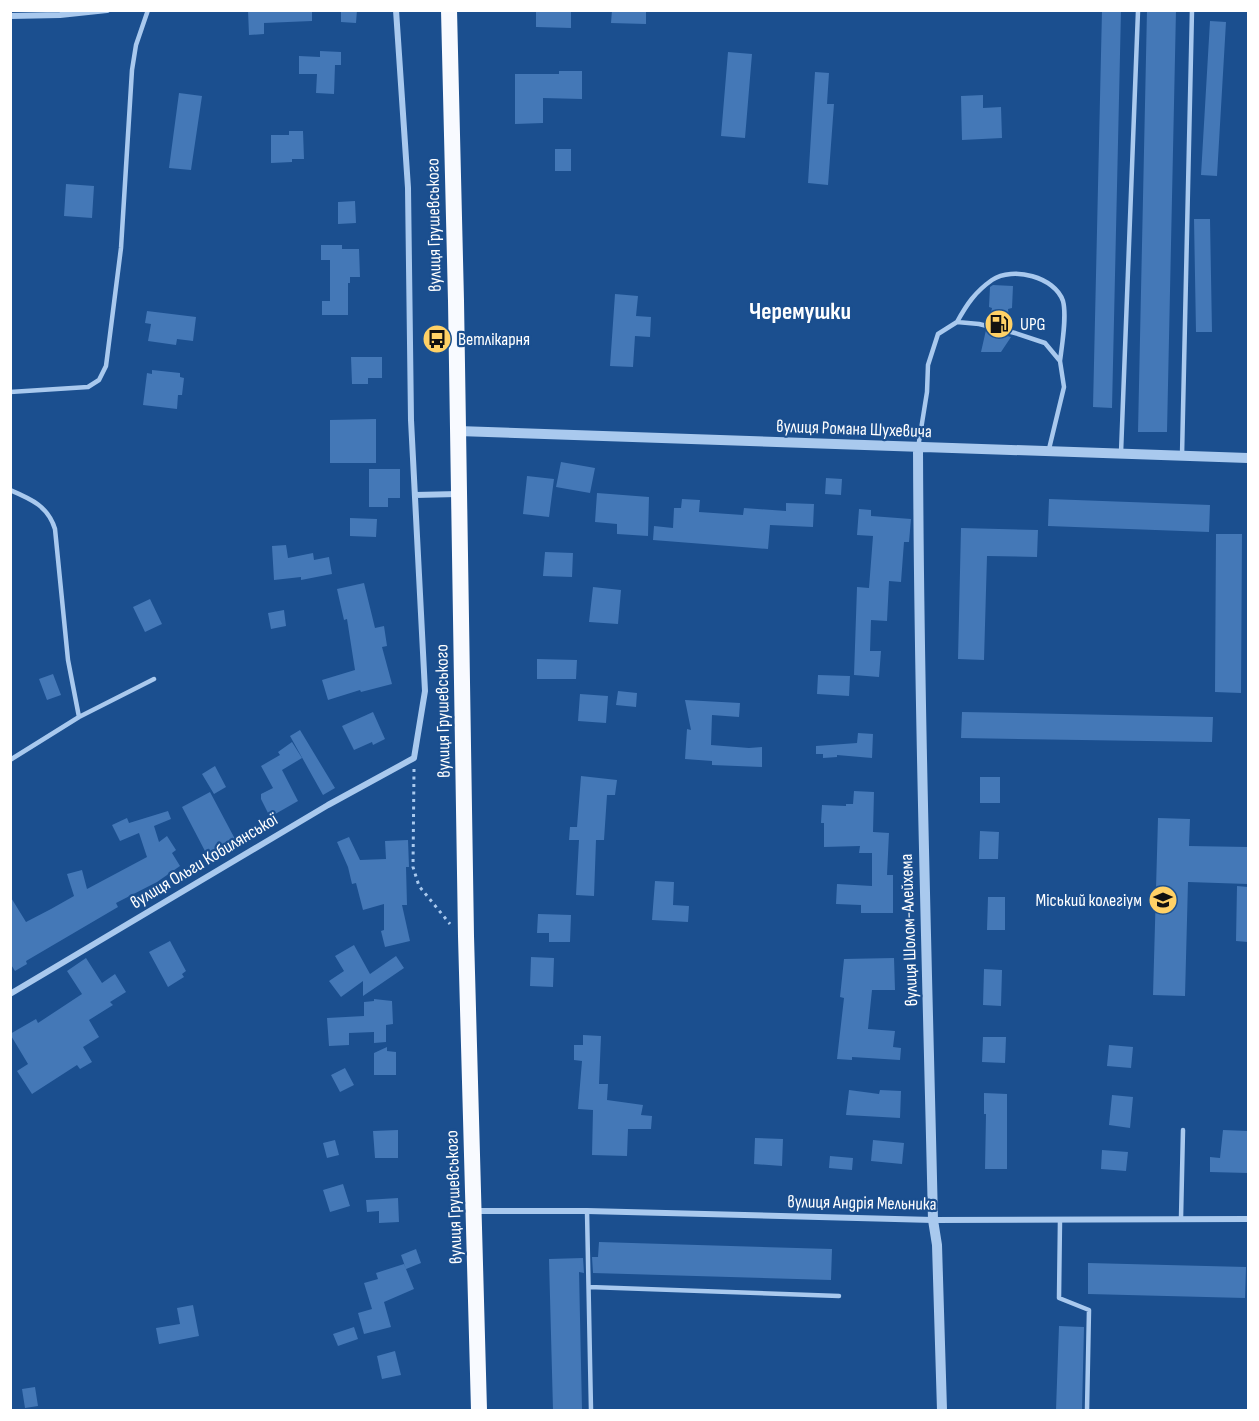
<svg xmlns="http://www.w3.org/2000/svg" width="1259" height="1421" font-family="'Sofia Sans Condensed',sans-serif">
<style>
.building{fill:#4478b7}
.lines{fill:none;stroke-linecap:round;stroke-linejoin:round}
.path{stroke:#a9c9ee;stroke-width:3;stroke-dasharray:3 4.5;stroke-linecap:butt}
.service{stroke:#a9c9ee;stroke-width:4.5}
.minor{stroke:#a9c9ee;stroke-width:6}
.tertiary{stroke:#a9c9ee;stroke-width:10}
.trunk{stroke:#f8faff;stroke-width:16}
.labels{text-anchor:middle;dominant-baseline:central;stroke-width:4.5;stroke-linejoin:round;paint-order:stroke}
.street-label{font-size:18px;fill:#fff;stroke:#1b4f8f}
.poi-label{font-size:18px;fill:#fff;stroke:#1b4f8f;text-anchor:start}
.district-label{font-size:24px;font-weight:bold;fill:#fff;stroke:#1b4f8f}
</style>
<rect width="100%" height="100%" fill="#1b4f8f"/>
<path class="building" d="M 248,10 L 312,10 L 312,21 L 264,23 L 264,34 L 249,35 Z
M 341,10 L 357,10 L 356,23 L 341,22 Z
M 536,10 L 571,10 L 571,28 L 536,27 Z
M 612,10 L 646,10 L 646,24 L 611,23 Z
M 1102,10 L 1121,10 L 1112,408 L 1093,407 Z
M 1147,10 L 1176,10 L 1167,432 L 1138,432 Z
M 1210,21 L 1226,22 L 1217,176 L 1201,175 Z
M 320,51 L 341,52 L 341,65 L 335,65 L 334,94 L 316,93 L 317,74 L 299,74 L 299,56 L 320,57 Z
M 728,52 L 752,54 L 745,138 L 721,136 Z
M 559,71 L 582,71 L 582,99 L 543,98 L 543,123 L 515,124 L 515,74 L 559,74 Z
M 815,72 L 829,73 L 827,104 L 834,104 L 828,185 L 808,183 Z
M 179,93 L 202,96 L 191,170 L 169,168 Z
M 983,95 L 983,108 L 1001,107 L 1002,138 L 962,140 L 961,96 Z
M 289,131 L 303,131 L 304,159 L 292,159 L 292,162 L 271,163 L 271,135 L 289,135 Z
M 555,149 L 571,149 L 571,171 L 555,171 Z
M 66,184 L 94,186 L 92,218 L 64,216 Z
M 355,201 L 356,223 L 338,224 L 338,202 Z
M 1194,219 L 1210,219 L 1212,332 L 1196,332 Z
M 321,245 L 342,245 L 342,249 L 359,249 L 360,277 L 350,277 L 350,283 L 348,283 L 348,315 L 322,315 L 322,301 L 330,301 L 330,260 L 321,260 Z
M 993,285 L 1013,286 L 1012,308 L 1008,309 L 1010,327 L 989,322 L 992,308 L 989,307 L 990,287 Z
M 615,294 L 638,296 L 636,316 L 651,317 L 650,337 L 635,336 L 633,367 L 610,366 Z
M 147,311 L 196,317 L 193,341 L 177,339 L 176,345 L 148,341 L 151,324 L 145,323 Z
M 986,330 L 1011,337 L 1001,352 L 981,352 Z
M 351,357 L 382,357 L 382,378 L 368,378 L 368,384 L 352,384 Z
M 152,370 L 180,373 L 180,377 L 184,378 L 182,395 L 178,395 L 177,409 L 143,405 L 147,373 L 152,374 Z
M 376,419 L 376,463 L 330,463 L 330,420 Z
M 561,462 L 595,468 L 590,493 L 556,487 Z
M 369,469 L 400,469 L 400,498 L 388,498 L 388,507 L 369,507 Z
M 527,476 L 554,479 L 549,517 L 523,514 Z
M 826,478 L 842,479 L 841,495 L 825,494 Z
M 597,493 L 649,497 L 648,536 L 617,534 L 617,524 L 595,522 Z
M 682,499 L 700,500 L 699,512 L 743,515 L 744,508 L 786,511 L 786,503 L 814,504 L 813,527 L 770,525 L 768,549 L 653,540 L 654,526 L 673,528 L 674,508 L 681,508 Z
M 1049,499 L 1210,505 L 1209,532 L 1048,526 Z
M 859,509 L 871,510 L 871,516 L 911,519 L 909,542 L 904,542 L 901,582 L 889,581 L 887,621 L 871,620 L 870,651 L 881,651 L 879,677 L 854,675 L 857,587 L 869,588 L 873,536 L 857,535 Z
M 350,518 L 377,519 L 376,537 L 350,536 Z
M 961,528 L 1038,530 L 1037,557 L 987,556 L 984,660 L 958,659 Z
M 1216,534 L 1242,534 L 1241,693 L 1215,692 Z
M 286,545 L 288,558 L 313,553 L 314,560 L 329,557 L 332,574 L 301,580 L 301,577 L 274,580 L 272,546 Z
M 545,552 L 573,553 L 572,577 L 543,576 Z
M 364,583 L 375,628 L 384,626 L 387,646 L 382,647 L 392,684 L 361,692 L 360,690 L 328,700 L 322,680 L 355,670 L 347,619 L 344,620 L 337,589 Z
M 593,587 L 621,590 L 618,624 L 589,622 Z
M 150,599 L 162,624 L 145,632 L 133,607 Z
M 284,610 L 286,626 L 271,629 L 268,613 Z
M 537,659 L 577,660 L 576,679 L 537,679 Z
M 53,674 L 61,695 L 47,700 L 39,679 Z
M 818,675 L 850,676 L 849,696 L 817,694 Z
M 618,691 L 637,693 L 636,707 L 616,705 Z
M 580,694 L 608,696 L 606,723 L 578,721 Z
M 685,700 L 740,703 L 739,717 L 712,715 L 711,745 L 749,748 L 762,747 L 762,767 L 712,765 L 712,761 L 685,759 L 687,729 L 691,730 Z
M 373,712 L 385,739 L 373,745 L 372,742 L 354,750 L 342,726 Z
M 962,712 L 1213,717 L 1212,742 L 961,738 Z
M 300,730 L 335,788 L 323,795 L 290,736 Z
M 858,733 L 873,734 L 872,758 L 837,755 L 837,757 L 823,758 L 823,754 L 816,754 L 816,746 L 857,743 Z
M 292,742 L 302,758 L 282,770 L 298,801 L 270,817 L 261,799 L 261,794 L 273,788 L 261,766 L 280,755 L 278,752 Z
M 215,766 L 226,787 L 214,794 L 202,774 Z
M 581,776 L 617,780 L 615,795 L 607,795 L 604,840 L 596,840 L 594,896 L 576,895 L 579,840 L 569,840 L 570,827 L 577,827 Z
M 980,777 L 1000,777 L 1000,803 L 980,803 Z
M 854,791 L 874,792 L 873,832 L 889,833 L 887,875 L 893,875 L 893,913 L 861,913 L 861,905 L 836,904 L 837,884 L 872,886 L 872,853 L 859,853 L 860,846 L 824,847 L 824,823 L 821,823 L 822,805 L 846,806 L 846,804 L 853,804 Z
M 210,792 L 235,839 L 206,853 L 182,807 Z
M 168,811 L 171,819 L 154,826 L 159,842 L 167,836 L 176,850 L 172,853 L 180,866 L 157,882 L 116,903 L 118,907 L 26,961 L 27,964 L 15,971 L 10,963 L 10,896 L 26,922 L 51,909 L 74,896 L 67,874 L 82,870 L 87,889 L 147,857 L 139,833 L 120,841 L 112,825 L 127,818 L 129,823 Z
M 1158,818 L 1190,819 L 1189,846 L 1248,847 L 1248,884 L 1188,882 L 1185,996 L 1153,995 Z
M 980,831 L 999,832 L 998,859 L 979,859 Z
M 349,837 L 360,860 L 386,859 L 385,841 L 408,840 L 409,867 L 406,867 L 407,905 L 402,905 L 410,941 L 385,947 L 381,931 L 384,930 L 384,904 L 363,910 L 356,883 L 352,884 L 348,867 L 337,842 Z
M 655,881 L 674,882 L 673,905 L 689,906 L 688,922 L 652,920 Z
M 1237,886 L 1248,887 L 1248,942 L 1236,941 Z
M 988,897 L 1005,897 L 1005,930 L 987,930 Z
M 538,914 L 571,915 L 570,942 L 549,942 L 549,933 L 537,933 Z
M 170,941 L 186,971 L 182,974 L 184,977 L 168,987 L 149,952 Z
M 354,945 L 370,974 L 396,956 L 404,968 L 363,996 L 363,981 L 341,997 L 329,981 L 344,971 L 335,956 Z
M 531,957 L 554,958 L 553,987 L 530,986 Z
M 86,958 L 102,983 L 115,974 L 126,992 L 110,1002 L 113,1005 L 89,1020 L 99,1037 L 83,1047 L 92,1062 L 80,1069 L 77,1065 L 32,1094 L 17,1071 L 28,1064 L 10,1034 L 36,1019 L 38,1023 L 82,994 L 67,971 Z
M 894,958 L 895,990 L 872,990 L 868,1029 L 895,1031 L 893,1047 L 901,1048 L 900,1060 L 852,1057 L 852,1060 L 837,1059 L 844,998 L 840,997 L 844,959 Z
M 984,969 L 1002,970 L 1001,1006 L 983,1005 Z
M 374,999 L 392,1001 L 393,1024 L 386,1025 L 386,1042 L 374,1043 L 374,1032 L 349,1033 L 349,1045 L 329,1046 L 327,1018 L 364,1016 L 364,1002 L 374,1001 Z
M 583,1035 L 601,1036 L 599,1084 L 608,1084 L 607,1100 L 643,1105 L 641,1115 L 652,1116 L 651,1129 L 628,1129 L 627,1156 L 592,1155 L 593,1110 L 578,1109 L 582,1061 L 574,1060 L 574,1045 L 583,1045 Z
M 983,1037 L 1006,1037 L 1005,1063 L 982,1062 Z
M 1109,1045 L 1133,1047 L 1131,1068 L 1107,1066 Z
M 387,1047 L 387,1051 L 396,1052 L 396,1075 L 374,1075 L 374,1053 Z
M 345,1068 L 354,1085 L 340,1092 L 331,1075 Z
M 849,1090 L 879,1094 L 880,1090 L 901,1091 L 900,1118 L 846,1115 Z
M 984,1093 L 1007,1094 L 1007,1169 L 985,1169 L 986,1114 L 984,1114 Z
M 1112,1095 L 1133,1097 L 1130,1128 L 1109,1125 Z
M 398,1130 L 398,1158 L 375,1158 L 373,1131 Z
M 1223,1130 L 1248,1131 L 1248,1173 L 1210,1172 L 1210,1157 L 1220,1158 Z
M 755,1138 L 783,1139 L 782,1166 L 754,1164 Z
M 335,1140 L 339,1155 L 327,1158 L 323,1143 Z
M 873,1140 L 904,1143 L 902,1164 L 871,1161 Z
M 1102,1150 L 1128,1152 L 1126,1171 L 1101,1169 Z
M 830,1156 L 853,1158 L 852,1170 L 829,1168 Z
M 343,1184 L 350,1206 L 330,1212 L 323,1190 Z
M 398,1198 L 399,1222 L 379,1223 L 379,1211 L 367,1212 L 366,1200 Z
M 599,1242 L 832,1249 L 831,1280 L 593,1273 L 592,1257 L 598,1257 Z
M 416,1249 L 421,1263 L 406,1269 L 401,1255 Z
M 583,1258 L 584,1273 L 579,1272 L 582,1410 L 553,1410 L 549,1259 Z
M 1088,1263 L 1246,1267 L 1245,1298 L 1088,1294 Z
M 404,1264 L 414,1289 L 384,1302 L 391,1327 L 364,1334 L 358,1313 L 372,1309 L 364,1283 L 378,1279 L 376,1273 Z
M 193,1305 L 199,1336 L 159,1344 L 156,1328 L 180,1324 L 177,1308 Z
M 1059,1326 L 1084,1327 L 1082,1410 L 1056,1410 Z
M 354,1327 L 358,1339 L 338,1346 L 333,1334 Z
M 395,1351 L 401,1375 L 382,1379 L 377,1356 Z
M 35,1387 L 38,1406 L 25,1408 L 22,1389 Z"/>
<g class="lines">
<path class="path" d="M 414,769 L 413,867 L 419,886 L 450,924"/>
<path class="service" d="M 957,322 C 967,304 975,292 992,280 C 1013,266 1055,277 1063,301 C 1067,316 1062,345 1060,361
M 10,392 L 88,387 L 99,380 L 106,366 L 121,248 L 132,70 L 136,45 L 148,10
M 918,448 L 927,392 L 928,365 L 938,334 L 957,322 L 979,324 L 1015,333 L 1045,343 L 1060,361 L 1064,387 L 1049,449
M 1121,453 L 1138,11
M 1182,456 L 1192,10
M 10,490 C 31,499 48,506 55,529 L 68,660 L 79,717 L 154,679
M 10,760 L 79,717
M 587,1211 L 591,1410
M 1181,1218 L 1183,1130
M 1060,1220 L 1059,1298 L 1089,1310 L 1087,1410
M 589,1287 L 839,1296"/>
<path class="minor" d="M 10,16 L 60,15 L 107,10
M 415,495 L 458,494
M 10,994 L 328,805 L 414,758 L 425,691 L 411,420 L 408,188 L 396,10
M 475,1211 L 587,1211 L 933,1220 L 1248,1219"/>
<path class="tertiary" d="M 458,431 L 1248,458
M 918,448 C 919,705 927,963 933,1220 L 937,1245 L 942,1410"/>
<path class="trunk" d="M 449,10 L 456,301 L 466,936 L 479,1410"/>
</g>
<defs>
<g id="fuel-disc" transform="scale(1.5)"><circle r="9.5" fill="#ffd166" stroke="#1b4f8f"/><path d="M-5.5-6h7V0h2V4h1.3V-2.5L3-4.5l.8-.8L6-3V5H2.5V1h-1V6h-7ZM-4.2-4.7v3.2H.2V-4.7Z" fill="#111"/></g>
<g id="bus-disc" transform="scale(1.5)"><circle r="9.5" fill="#ffd166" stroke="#1b4f8f"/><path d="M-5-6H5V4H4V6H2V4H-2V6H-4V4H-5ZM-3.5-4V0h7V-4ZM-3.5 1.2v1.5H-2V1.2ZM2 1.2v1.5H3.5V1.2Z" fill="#111"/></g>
<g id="school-disc" transform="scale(1.5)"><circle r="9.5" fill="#ffd166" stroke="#1b4f8f"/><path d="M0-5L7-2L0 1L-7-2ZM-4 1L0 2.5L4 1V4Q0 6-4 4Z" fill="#111"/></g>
</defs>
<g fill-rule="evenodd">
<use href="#fuel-disc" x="999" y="324"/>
<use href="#bus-disc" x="437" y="339"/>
<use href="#school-disc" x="1163" y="900"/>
</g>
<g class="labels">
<g class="street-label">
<text transform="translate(434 225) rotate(-91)">вулиця Грушевського</text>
<text transform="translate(854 429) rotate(2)">вулиця Романа Шухевича</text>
<text transform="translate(443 711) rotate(-91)">вулиця Грушевського</text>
<text transform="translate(204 861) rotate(-31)">вулиця Ольги Кобилянської</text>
<text transform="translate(909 930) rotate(-92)">вулиця Шолом-Алейхема</text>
<text transform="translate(454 1197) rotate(-92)">вулиця Грушевського</text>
<text transform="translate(862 1203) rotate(1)">вулиця Андрія Мельника</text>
</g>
<g class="poi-label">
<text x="1020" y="324">UPG</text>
<text x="458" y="339">Ветлікарня</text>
<text x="1142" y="900" text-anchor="end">Міський колегіум</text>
</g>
<g class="district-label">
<text x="800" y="311">Черемушки</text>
</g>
</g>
<rect width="1259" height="1421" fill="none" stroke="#ffffff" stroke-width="24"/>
</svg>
